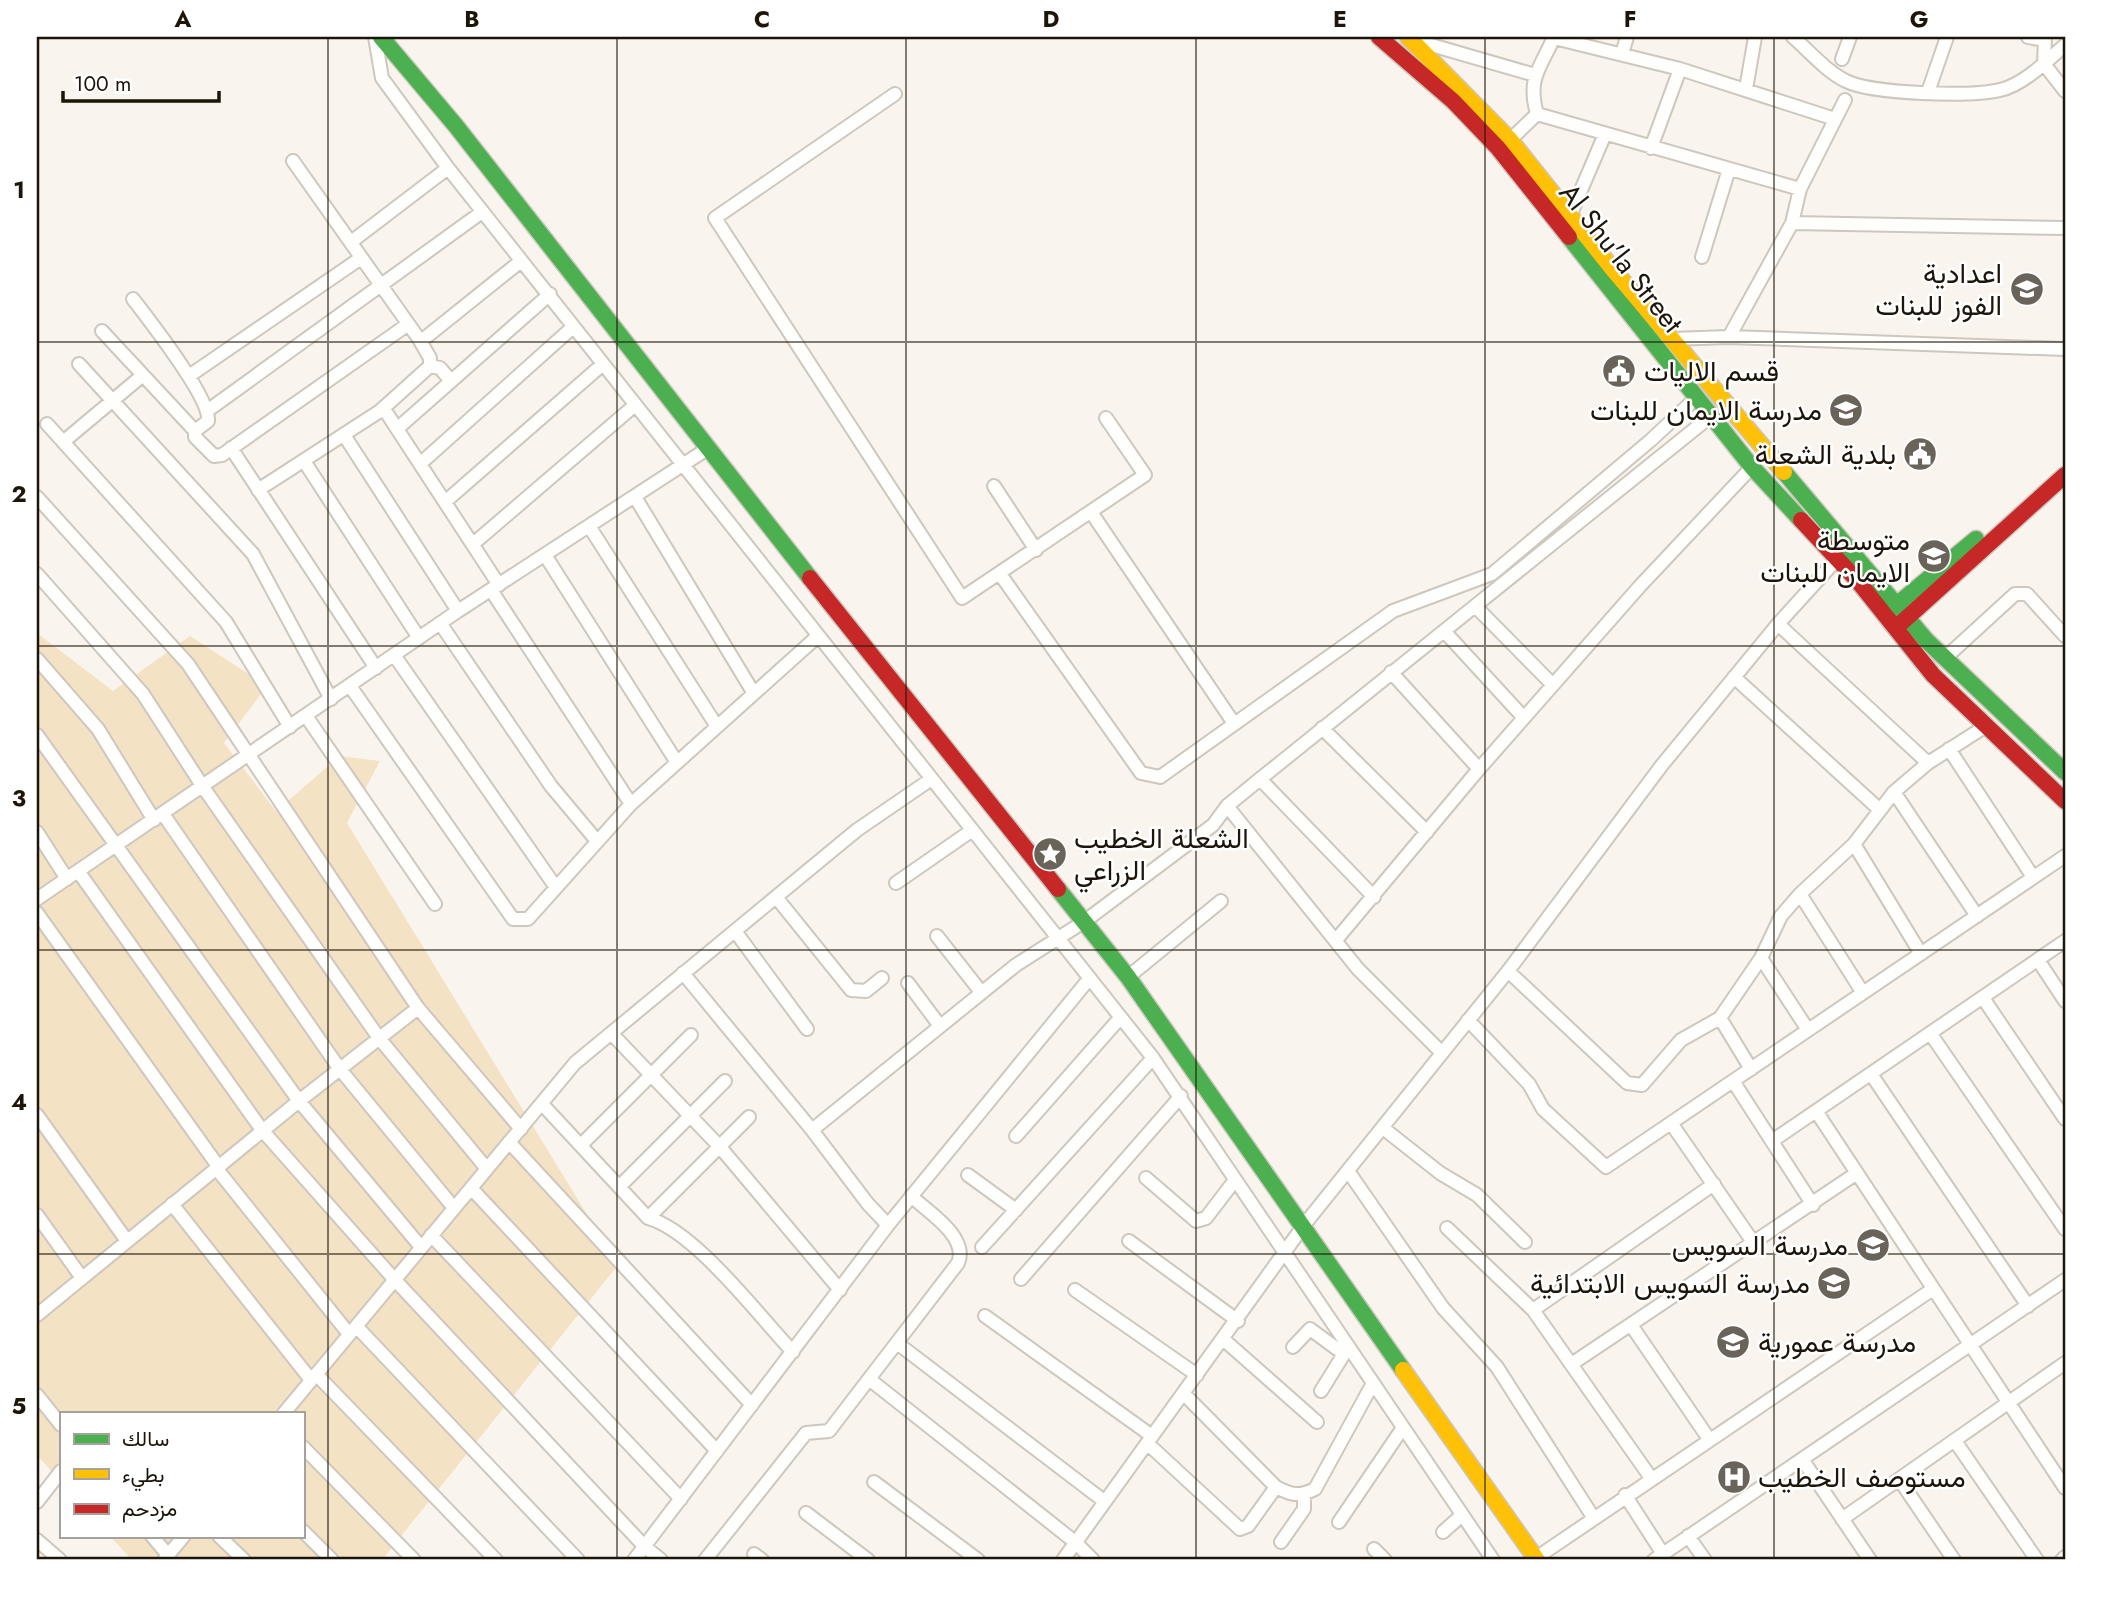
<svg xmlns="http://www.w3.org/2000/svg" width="2102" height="1597" font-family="Jost,Vazirmatn,sans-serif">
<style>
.green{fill:#f4e2c5}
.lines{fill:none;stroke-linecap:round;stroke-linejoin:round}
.street-casing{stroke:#cdc7be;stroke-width:16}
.fast-casing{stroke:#cdc7be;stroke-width:19}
.slow-casing{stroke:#cdc7be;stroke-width:19}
.jam-casing{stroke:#cdc7be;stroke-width:19}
.street{stroke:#fefefc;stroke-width:12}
.fast{stroke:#4caf50;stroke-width:16}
.slow{stroke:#ffc107;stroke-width:16}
.jam{stroke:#c62828;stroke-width:16}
.grid{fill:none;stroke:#1d150a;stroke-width:2;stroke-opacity:0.55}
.labels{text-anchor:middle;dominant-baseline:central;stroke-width:5;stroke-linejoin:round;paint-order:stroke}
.street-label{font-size:28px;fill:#1d150a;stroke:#fff}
.poi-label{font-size:28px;fill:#1d150a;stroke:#fff;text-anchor:end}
.neatline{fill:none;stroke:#1d150a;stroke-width:2.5}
.grid-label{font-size:23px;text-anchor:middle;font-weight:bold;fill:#1d150a}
</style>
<rect width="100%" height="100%" fill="#f9f5ee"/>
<path class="green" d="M 37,633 L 113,691 L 190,636 L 267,686 L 224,743 L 276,811 L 340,756 L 380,761 L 347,823 L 618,1265 L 382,1560 L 132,1560 L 110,1536 L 303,1536 L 303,1413 L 61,1413 L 61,1482 L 37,1455 Z"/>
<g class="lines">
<g class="street-casing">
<path id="street" d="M 375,37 L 382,78 L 448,168 L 1153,1058 L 1493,1560
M 1793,37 C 1810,52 1826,71 1846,81 C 1872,94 1970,97 2000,90 C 2023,85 2047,61 2065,45
M 2028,37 L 2044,40
M 2045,37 L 2044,64 L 2065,91
M 1554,38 L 1680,69 L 1835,119
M 1414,40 L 1535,75
M 1622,54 L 1627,37
M 1842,59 L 1850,37
M 1746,89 L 1755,37
M 1928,92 L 1947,37
M 895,94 L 715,218 L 962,598 L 1145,475 L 1106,418
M 1537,114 L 1800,189
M 1510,140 L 1537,114 C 1527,78 1540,69 1554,37
M 1651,148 L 1680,69
M 293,161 L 419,339 L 425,338 L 521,261
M 1570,216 L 1605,134
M 1792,223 L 2065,228
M 351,242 L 448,168
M 1702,257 L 1729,169
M 133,299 C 149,320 211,399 208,421 L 195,431 L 195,437 L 214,456 L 222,455 L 407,325
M 102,331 L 195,431
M 1729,337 L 1792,223 L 1800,189 L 1845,100
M 1671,339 L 1729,337 L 2065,349
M 79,364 L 253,554 L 331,699
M 430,366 L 440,368 L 451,381
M 189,376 L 361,258
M 207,411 L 482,212
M 380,411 L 430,366 L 430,358 L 419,339
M 47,424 L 226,622 L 290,727
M 398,428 L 550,294
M 344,435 L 458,611
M 63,442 L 143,375
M 231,448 L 376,668
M 304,461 L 419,638
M 421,463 L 573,327
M 994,486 L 1036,550
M 258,490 L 380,411 L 386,412 L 499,585
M 37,497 L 188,664 L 418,1008 L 521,1129
M 635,497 L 753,692
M 446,501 L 603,364
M 1091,512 L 1233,722
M 589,526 L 716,725
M 473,544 L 634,406
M 545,555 L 676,761
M 37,574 L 143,694 L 203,787 L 379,1038 L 487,1169
M 1000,574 L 1141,773 L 1160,777 L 1393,611 L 1492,574 L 1651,440 L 1696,398
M 491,590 L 631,804
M 1476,607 L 1553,685
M 440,623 L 551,786 L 597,841
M 1778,624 L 1928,763
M 1444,631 L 1524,718
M 394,655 L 555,886
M 37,659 L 98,729 L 154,820
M 1944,659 L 2015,594 L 2027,594 L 2065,636
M 1391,672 L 1479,769
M 1734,677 L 1880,810
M 350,686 L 513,919 L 528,919 L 631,804 L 818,636
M 306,716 L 435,904
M 1322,728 L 1427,832
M 37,735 L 299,1101 L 421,1247
M 1949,749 L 2033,877
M 1260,779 L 1374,897
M 1894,792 L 1977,916
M 1227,806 L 1358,969 L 1442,1053
M 163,814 L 339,1068 L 454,1208
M 37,832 L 67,879
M 1854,844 L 1921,954
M 78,871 L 262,1130 L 394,1279 L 645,1547 L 661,1560
M 896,883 L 971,831
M 1800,894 L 1863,993
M 776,897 L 851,990 L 866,991 L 882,978
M 37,899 L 458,611 L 707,449
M 37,913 L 218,1166
M 735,931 L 807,1029
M 937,936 L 981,992
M 1336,940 L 1479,769 L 1640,586 L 1752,467
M 1761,958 L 1808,1030
M 2038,960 L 2065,1001
M 1508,971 L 1627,1083 L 1642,1085 L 1681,1040 L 1720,1018 L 1761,958 L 1781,916 L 1800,894 L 1854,844 L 1894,792 L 1928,763 L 1986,726
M 683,973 L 812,1130
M 1128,977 L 1221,901
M 908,983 L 940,1026
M 1983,998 L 2065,1119
M 1720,1018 L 1751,1069
M 1468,1020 L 1529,1084 L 1543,1109 L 1606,1167 L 2065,856
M 611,1033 L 720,1147 L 840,1290
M 1930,1033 L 2065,1229
M 1871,1074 L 2028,1306
M 1733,1081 L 1813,1205
M 542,1104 L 648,1218 C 694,1230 759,1316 793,1352
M 1816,1111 L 2065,1488
M 37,1115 L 127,1241
M 1671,1123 L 1753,1242
M 1383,1128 L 1440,1173 L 1477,1195 L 1525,1242
M 1016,1136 L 1120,1018
M 1772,1141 L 2065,941
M 509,1142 L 752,1405
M 581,1145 L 691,1035
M 216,1168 L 349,1334
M 1348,1171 L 1443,1308 L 1497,1367 L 1593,1517
M 968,1175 L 1016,1210
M 1146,1178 L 1196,1221 L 1206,1218 L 1235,1180
M 619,1187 L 725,1081
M 471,1188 L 717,1451
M 172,1204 L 311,1380
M 37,1215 L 82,1278
M 648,1218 L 749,1117
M 888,1225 L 868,1204 L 812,1130 L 1016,965 L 1085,921 L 1213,825 L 1227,806 L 1260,779 L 1711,416
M 1447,1228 L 1533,1310 L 1651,1478
M 431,1235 L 681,1499
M 1129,1241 L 1238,1321
M 982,1247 L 1153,1058
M 1021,1279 L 1181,1096
M 1075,1290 L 1197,1375
M 1533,1310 L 1714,1184
M 37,1315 L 299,1101 L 418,1008
M 985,1316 L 1152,1436
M 1631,1325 L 1709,1439
M 356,1326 L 578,1560
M 1223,1339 L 1317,1422
M 897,1343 L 1104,1501
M 1293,1347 L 1310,1329 L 1344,1354
M 1573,1363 L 1857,1173
M 316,1374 L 496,1560
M 869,1379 L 1075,1542 L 1093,1560
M 1321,1391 L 1347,1349
M 1184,1394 L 1276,1487 C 1291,1495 1299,1497 1315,1489 L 1372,1385
M 37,1395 L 61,1425
M 284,1413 L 575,1063 L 857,830 L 930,780
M 1955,1441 L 2037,1560
M 1147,1443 L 1240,1529 L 1248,1526 L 1276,1487
M 303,1447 L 414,1560
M 1802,1459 L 1870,1560
M 1899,1479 L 1954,1560
M 874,1482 L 978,1560
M 1625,1495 L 1663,1554
M 37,1502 L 61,1471
M 806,1513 L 868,1560
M 1842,1519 L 2065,1363
M 1339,1522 L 1402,1429
M 303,1531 L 332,1560
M 1443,1532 L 1462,1515
M 152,1536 L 168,1555
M 219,1536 L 244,1560
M 1688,1536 L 1705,1560
M 37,1540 L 60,1560
M 1281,1542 L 1304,1509 L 1304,1495
M 1374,1549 L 1385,1560
M 754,1554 L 762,1560
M 1536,1558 L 1933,1289
M 164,1560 L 184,1536
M 634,1560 L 888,1225 L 1089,979
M 705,1560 L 806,1433 L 829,1431 L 958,1263 C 969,1237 928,1212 911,1196
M 1063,1560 L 1304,1225 L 1508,971 L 1662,765 L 1778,624 L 1837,559
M 1654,1560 L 2065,1280
M 2062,1560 L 2065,1557"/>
</g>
<g class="fast-casing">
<path id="fast" d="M 381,37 L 456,126 L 810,578
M 1569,237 L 1752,467 L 1801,520
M 1784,472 L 1926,640 L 2065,772
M 1887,613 L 1976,539
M 1058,889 L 1128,977 L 1403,1370"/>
</g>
<g class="slow-casing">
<path id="slow" d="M 1408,37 L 1510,140 L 1611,267 L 1784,472
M 1403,1370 L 1537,1560"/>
</g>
<g class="jam-casing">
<path id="jam" d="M 1379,37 L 1453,101 L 1498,148 L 1569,237
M 1801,520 L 1857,580 L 1933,675 L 2065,801
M 810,578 L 1058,889
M 1899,625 L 2065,475"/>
</g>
<use href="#street" class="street"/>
<use href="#fast" class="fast"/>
<use href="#slow" class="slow"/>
<use href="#jam" class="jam"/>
</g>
<path class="grid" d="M 328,37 L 328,1560M 617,37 L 617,1560M 906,37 L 906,1560M 1196,37 L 1196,1560M 1485,37 L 1485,1560M 1774,37 L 1774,1560M 37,342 L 2065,342M 37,646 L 2065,646M 37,950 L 2065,950M 37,1254 L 2065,1254"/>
<defs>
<g id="school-disc" transform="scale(1.75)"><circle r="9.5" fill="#6a635a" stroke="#fff"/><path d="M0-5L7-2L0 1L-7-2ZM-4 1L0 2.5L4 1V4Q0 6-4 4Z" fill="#fff"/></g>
<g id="civic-disc" transform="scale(1.75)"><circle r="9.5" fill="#6a635a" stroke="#fff"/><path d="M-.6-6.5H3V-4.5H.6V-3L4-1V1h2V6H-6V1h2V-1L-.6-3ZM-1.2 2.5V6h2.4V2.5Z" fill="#fff"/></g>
<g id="sight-disc" transform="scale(1.75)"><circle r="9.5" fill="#6a635a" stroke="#fff"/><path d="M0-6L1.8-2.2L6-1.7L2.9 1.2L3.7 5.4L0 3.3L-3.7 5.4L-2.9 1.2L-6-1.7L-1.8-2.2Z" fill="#fff"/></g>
<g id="hospital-disc" transform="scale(1.75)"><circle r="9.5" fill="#6a635a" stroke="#fff"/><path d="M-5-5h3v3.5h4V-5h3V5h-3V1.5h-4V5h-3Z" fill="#fff"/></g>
</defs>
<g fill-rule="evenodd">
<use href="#school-disc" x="2027" y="289"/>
<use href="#civic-disc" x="1619" y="371"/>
<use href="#school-disc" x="1846" y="410"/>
<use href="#civic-disc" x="1920" y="454"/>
<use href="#school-disc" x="1934" y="556"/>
<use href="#sight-disc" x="1050" y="854"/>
<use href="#school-disc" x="1873" y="1245"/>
<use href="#school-disc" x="1834" y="1283"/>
<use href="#school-disc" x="1733" y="1342"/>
<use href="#hospital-disc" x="1734" y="1477"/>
</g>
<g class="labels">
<g class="street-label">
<text transform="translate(1621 258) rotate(52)">Al Shu'la Street</text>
</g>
<g class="poi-label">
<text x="2002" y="273">اعدادية<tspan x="2002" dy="32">الفوز للبنات</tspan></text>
<text x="1644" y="371" text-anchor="start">قسم الاليات</text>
<text x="1822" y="410">مدرسة الايمان للبنات</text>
<text x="1896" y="454">بلدية الشعلة</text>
<text x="1910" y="540">متوسطة<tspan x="1910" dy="32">الايمان للبنات</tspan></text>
<text x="1074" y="838" text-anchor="start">الشعلة الخطيب<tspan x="1074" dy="32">الزراعي</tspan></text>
<text x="1848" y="1245">مدرسة السويس</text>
<text x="1810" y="1283">مدرسة السويس الابتدائية</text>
<text x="1758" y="1342" text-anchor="start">مدرسة عمورية</text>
<text x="1758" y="1477" text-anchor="start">مستوصف الخطيب</text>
</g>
</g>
<rect width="2102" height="1597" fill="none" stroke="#ffffff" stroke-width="77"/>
<rect x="60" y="1412" width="245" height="126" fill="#ffffff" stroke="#a5a19d" stroke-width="2"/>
<rect x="74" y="1434" width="35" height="10" fill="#4caf50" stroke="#a5a19d" stroke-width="2"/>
<text x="122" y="1446" font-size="21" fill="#1d150a">سالك</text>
<rect x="74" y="1469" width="35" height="10" fill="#ffc107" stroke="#a5a19d" stroke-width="2"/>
<text x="122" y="1482" font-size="21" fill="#1d150a">بطيء</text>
<rect x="74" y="1504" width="35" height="10" fill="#c62828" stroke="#a5a19d" stroke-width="2"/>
<text x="122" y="1516" font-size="21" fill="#1d150a">مزدحم</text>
<path d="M63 91v10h156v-10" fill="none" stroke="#1d150a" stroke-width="3.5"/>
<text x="74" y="91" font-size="21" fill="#1d150a" stroke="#ffffff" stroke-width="5" paint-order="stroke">100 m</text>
<rect x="38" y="38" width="2026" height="1520" class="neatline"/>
<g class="grid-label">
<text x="183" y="27">A</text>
<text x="472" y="27">B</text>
<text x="762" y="27">C</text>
<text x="1051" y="27">D</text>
<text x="1340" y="27">E</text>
<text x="1630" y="27">F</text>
<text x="1919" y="27">G</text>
<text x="19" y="198">1</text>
<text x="19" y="502">2</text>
<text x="19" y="806">3</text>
<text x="19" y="1110">4</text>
<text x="19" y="1414">5</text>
</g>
</svg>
